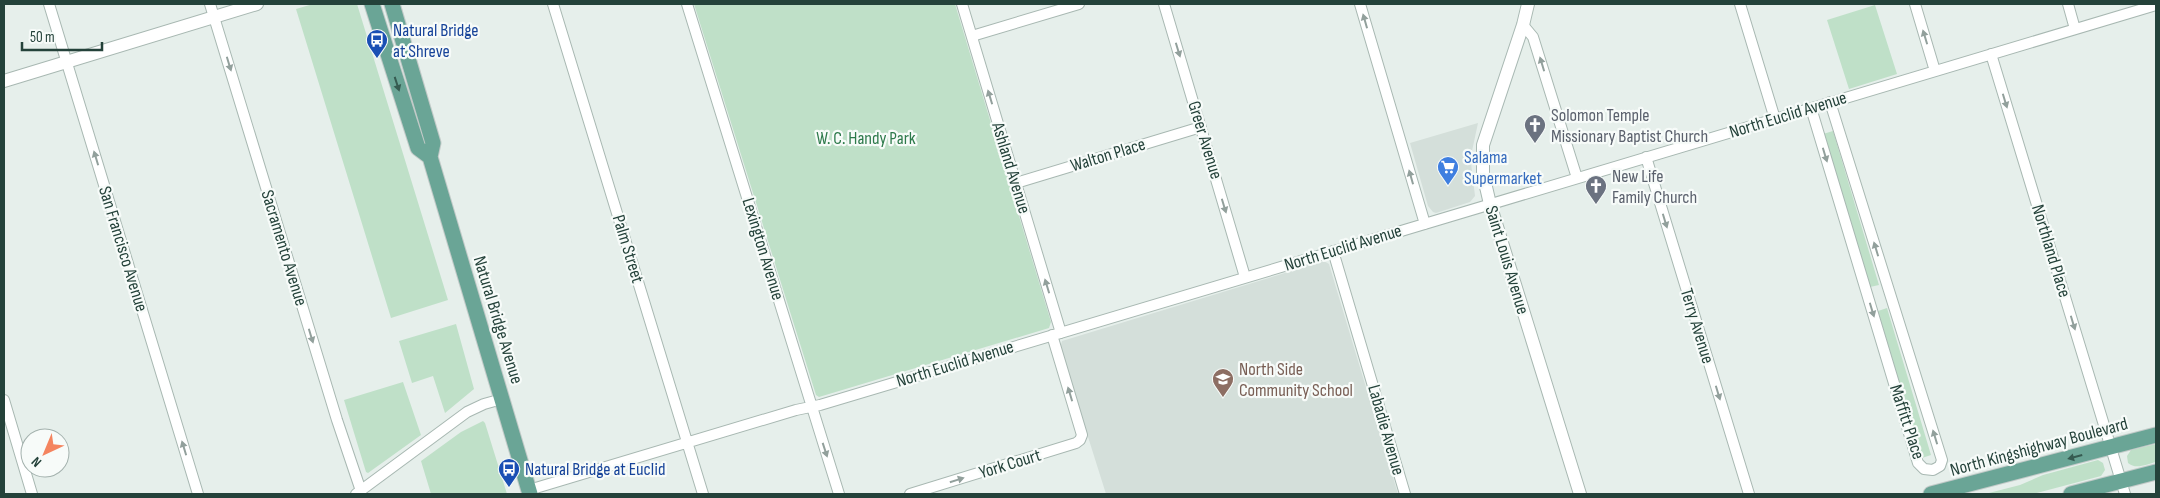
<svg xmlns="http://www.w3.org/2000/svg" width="2160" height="498" font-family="'Sofia Sans Condensed',sans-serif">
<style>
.built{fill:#d4dfda}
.green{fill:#bfe0c8}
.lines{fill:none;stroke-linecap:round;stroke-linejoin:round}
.minor-casing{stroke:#a8b8b2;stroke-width:12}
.tertiary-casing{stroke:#a8b8b2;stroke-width:14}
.primary-casing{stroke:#c2cac8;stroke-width:17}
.minor{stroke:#fff;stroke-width:10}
.tertiary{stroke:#fff;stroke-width:12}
.primary{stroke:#6aa596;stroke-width:15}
.oneway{fill:#92a09c}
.oneway2{fill:#365b51}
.labels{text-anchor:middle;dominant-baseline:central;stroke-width:4.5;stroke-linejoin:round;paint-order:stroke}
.transit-label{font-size:18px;fill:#164399;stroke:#f7fbf9;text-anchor:start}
.worship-label{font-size:18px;fill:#5b616d;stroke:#f7fbf9;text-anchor:start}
.street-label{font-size:18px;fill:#24423a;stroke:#f7fbf9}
.park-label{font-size:18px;fill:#2d7a4b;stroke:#f7fbf9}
.shop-label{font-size:18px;fill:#366cbe;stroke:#f7fbf9;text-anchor:start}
.education-label{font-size:18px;fill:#785e54;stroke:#f7fbf9;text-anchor:start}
</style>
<rect width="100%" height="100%" fill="#e6efeb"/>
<path class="built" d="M 1478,123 L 1472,151 L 1471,163 L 1475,196 L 1470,202 L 1436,213 L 1433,212 L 1428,206 L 1410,143 Z
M 1324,261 L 1329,264 L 1398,494 L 1106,494 L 1060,348 L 1062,341 Z"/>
<path class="green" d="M 313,4 L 357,4 L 448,300 L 391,318 L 296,9 Z
M 694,4 L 955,4 L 1051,322 L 1049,328 L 819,397 L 816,395 Z
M 1875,5 L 1897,74 L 1849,89 L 1827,20 Z
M 1833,131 L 1879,285 L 1870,287 L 1823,134 Z
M 1887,308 L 1931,455 L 1922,458 L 1878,311 Z
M 456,324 L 474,389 L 445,413 L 433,376 L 412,383 L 399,341 Z
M 403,382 L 421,435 L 368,473 L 366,472 L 344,400 Z
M 483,421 L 485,423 L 507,494 L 431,494 L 421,461 L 461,432 Z
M 2156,444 L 2156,462 C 2147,464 2136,470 2128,463 L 2127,456 L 2131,450 Z
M 2098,460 L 2103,463 L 2105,470 L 2101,476 L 2033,494 L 1985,494 L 2020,485 L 2043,475 Z"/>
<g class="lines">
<g class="minor-casing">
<path id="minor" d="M 49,4 L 198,494
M 210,4 L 337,420 L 361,491
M 553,4 L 703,494
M 687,4 L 839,494
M 962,4 L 1061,333
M 1164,4 L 1245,277
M 1360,4 L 1425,224
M 1740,4 L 1775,119
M 1915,4 L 1935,71
M 2068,4 L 2075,29
M 1523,25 L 1533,37 L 1577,178
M 972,36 L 1079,4
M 1991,54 L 2125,494
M 1811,108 L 1918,463 L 1924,469 L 1933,470 L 1940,466 L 1942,460 L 1830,102
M 1646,157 L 1749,494
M 1016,183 L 1201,127
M 1333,251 L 1405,494
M 4,400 L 32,494
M 529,490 L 796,410 L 820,405 L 2156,5
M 356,494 L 467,412 L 484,404 L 502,399
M 910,494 L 1076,443 L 1080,440 L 1082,435 L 1052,335"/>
</g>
<g class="tertiary-casing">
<path id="tertiary" d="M 1528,4 L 1523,25 L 1483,145 L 1483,174 L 1490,204 L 1580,494
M 4,81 L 257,4"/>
</g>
<g class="primary-casing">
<path id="primary" d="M 372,4 L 418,148 L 430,157
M 392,4 L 433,143 L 430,157 L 530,494
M 1931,494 L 2156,435
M 2071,494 L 2156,472"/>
</g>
<use href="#minor" class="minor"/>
<use href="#tertiary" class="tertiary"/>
<use href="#primary" class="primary"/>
</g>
<defs><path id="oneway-solid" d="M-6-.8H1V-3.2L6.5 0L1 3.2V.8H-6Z" transform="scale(1.25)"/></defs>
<g class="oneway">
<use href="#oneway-solid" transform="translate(1365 21) rotate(-106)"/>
<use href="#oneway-solid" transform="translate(1925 37) rotate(-107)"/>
<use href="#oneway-solid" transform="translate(1178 50) rotate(73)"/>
<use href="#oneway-solid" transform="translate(229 64) rotate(73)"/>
<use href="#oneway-solid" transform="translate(1542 64) rotate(-107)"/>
<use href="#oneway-solid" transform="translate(990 97) rotate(-107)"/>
<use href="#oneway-solid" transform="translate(2005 101) rotate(73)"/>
<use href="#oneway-solid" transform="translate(1825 155) rotate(73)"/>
<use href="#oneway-solid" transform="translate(96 158) rotate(-107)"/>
<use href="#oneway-solid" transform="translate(1411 177) rotate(-106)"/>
<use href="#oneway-solid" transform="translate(1224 206) rotate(73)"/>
<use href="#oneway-solid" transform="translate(1665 221) rotate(73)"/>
<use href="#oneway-solid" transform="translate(1876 249) rotate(-107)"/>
<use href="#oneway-solid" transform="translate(1047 286) rotate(-107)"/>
<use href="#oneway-solid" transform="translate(1872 310) rotate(73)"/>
<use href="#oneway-solid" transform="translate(2073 323) rotate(73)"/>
<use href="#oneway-solid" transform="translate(311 336) rotate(73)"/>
<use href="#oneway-solid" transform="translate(1718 393) rotate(73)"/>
<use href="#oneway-solid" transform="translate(1070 394) rotate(-107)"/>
<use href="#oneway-solid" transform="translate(1935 437) rotate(-107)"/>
<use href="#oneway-solid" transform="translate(184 448) rotate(-107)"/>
<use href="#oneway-solid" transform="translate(825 450) rotate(72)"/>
<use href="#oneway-solid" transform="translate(957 480) rotate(-17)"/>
</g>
<g class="oneway2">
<use href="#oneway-solid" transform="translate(397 84) rotate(72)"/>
<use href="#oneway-solid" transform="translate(2075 457) rotate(165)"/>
</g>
<defs>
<g id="bus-pin" transform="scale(1.125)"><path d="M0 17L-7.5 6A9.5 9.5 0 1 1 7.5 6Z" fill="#1a4fb4" stroke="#f7fbf9"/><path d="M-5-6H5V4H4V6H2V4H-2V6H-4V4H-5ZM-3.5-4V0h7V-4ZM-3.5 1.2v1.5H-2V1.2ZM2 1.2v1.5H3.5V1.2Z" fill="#fff"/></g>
<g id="church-pin" transform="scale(1.125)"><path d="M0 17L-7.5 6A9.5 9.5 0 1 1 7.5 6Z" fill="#6b7280" stroke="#f7fbf9"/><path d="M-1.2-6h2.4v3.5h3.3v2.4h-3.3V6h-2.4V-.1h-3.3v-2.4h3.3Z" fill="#fff"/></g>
<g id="supermarket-pin" transform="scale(1.125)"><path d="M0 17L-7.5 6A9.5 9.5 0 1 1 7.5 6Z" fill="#3f7fe0" stroke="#f7fbf9"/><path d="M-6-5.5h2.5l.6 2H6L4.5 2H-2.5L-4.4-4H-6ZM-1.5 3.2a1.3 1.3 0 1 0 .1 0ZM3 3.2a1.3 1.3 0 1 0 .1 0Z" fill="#fff"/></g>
<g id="school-pin" transform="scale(1.125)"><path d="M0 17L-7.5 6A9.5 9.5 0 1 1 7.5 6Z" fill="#8d6e63" stroke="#f7fbf9"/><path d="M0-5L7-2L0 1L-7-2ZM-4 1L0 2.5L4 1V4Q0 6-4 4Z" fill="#fff"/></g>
</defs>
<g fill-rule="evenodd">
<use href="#bus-pin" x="377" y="40"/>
<use href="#church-pin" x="1535" y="125"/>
<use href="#supermarket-pin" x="1448" y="167"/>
<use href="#church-pin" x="1596" y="186"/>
<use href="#school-pin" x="1223" y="379"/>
<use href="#bus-pin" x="509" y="469"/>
</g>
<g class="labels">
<g class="transit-label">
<text x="393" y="30">Natural Bridge<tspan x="393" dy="21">at Shreve</tspan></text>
<text x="525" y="469">Natural Bridge at Euclid</text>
</g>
<g class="worship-label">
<text x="1551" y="115">Solomon Temple<tspan x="1551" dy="21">Missionary Baptist Church</tspan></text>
<text x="1612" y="176">New Life<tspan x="1612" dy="21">Family Church</tspan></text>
</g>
<g class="street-label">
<text transform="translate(1788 115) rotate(-17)">North Euclid Avenue</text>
<text transform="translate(1205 140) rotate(73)">Greer Avenue</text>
<text transform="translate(1108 155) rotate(-17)">Walton Place</text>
<text transform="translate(1011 168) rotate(73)">Ashland Avenue</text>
<text transform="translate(284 248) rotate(73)">Sacramento Avenue</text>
<text transform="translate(1343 248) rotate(-17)">North Euclid Avenue</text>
<text transform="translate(123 249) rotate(73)">San Francisco Avenue</text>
<text transform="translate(628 249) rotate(73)">Palm Street</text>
<text transform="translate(763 249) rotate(73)">Lexington Avenue</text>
<text transform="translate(2051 251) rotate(73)">Northland Place</text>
<text transform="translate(1507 260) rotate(73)">Saint Louis Avenue</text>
<text transform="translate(498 320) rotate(73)">Natural Bridge Avenue</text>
<text transform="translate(1697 326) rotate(73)">Terry Avenue</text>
<text transform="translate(955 364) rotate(-17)">North Euclid Avenue</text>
<text transform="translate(1907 422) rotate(72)">Maffitt Place</text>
<text transform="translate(1386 430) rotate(74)">Labadie Avenue</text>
<text transform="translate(2039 447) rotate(-15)">North Kingshighway Boulevard</text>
<text transform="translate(1010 464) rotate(-17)">York Court</text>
</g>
<g class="park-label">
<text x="866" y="138">W. C. Handy Park</text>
</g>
<g class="shop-label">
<text x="1464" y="157">Salama<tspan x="1464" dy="21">Supermarket</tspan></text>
</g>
<g class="education-label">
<text x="1239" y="369">North Side<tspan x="1239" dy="21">Community School</tspan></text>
</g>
</g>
<rect width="2160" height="498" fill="none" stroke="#24423a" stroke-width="10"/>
<g transform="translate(45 453) rotate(224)"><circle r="24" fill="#f7fbf9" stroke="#a3b1ad"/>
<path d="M0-4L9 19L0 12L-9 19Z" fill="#f4845f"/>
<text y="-8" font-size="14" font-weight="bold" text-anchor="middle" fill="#24423a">N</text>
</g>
<path d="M22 42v8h80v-8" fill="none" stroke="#24423a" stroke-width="2.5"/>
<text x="30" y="42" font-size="15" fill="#24423a" stroke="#f7fbf9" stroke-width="4" paint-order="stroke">50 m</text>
</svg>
